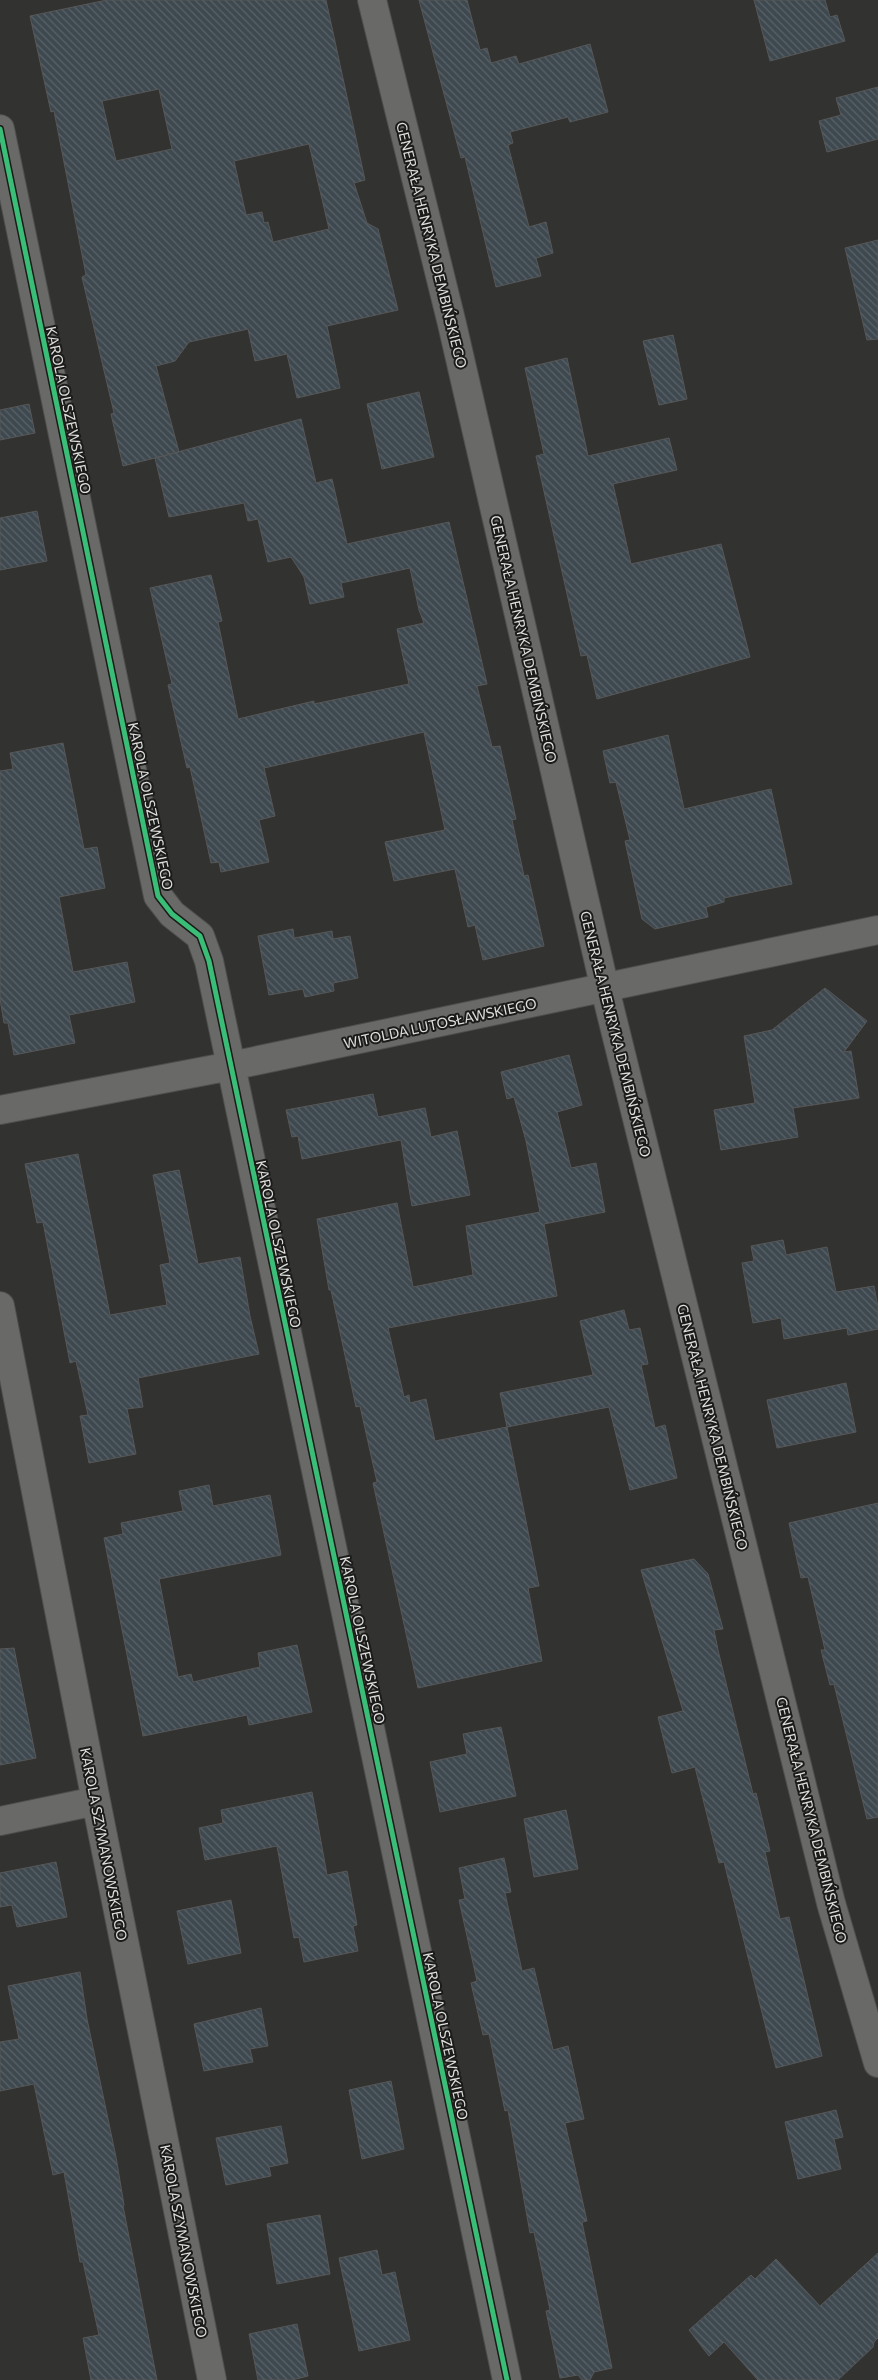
<svg xmlns="http://www.w3.org/2000/svg" width="878" height="2380" font-family="Commissioner,sans-serif">
<style>
.building{fill:url(#building-back-hatch);stroke:#575757;fill-rule:evenodd}
.lines{fill:none;stroke-linecap:round;stroke-linejoin:round}
.minor-casing{stroke:#4e4e4d;stroke-width:30}
.minor{stroke:#696968;stroke-width:28}
.cycleway-casing{stroke:#1b1b19;stroke-width:8}
.cycleway{stroke:#3abd76;stroke-width:5}
.labels{text-anchor:middle;dominant-baseline:central;stroke-width:4;stroke-linejoin:round;paint-order:stroke}
.street-label{font-size:14px;fill:#e0e1df;stroke:#1b1b19}
</style>
<defs>
<pattern id="building-back-hatch" width="6" height="6" patternUnits="userSpaceOnUse" patternTransform="scale(1.25)"><rect width="6" height="6" fill="#3e484f"/><path d="M-1 5l2 2M0 0l6 6M5-1l2 2" fill="none" stroke="#5a6268"/></pattern>
</defs>
<rect width="100%" height="100%" fill="#323231"/>
<path class="building" d="M 107,0 L 326,0 L 365,180 L 354,183 L 367,223 L 378,229 L 398,310 L 327,326 L 340,388 L 297,398 L 287,354 L 255,361 L 248,329 L 189,342 L 175,361 L 156,366 L 179,452 L 123,466 L 111,414 L 114,413 L 82,277 L 86,275 L 54,111 L 51,112 L 30,16 ZM 159,89 L 172,149 L 116,161 L 102,101 ZM 309,144 L 329,229 L 273,242 L 268,222 L 264,223 L 262,212 L 246,215 L 234,161 Z
M 419,0 L 467,0 L 480,50 L 487,48 L 491,63 L 516,56 L 519,64 L 590,44 L 608,112 L 570,122 L 568,117 L 510,132 L 513,143 L 508,145 L 529,227 L 546,222 L 553,253 L 536,258 L 541,276 L 496,287 L 465,157 L 461,158 Z
M 754,0 L 825,0 L 830,17 L 837,15 L 845,41 L 770,61 Z
M 878,87 L 878,139 L 827,152 L 819,121 L 841,115 L 836,98 Z
M 878,240 L 878,339 L 867,340 L 845,248 Z
M 673,335 L 687,399 L 659,405 L 643,341 Z
M 567,358 L 588,456 L 669,438 L 677,470 L 613,484 L 631,564 L 721,544 L 750,657 L 597,699 L 587,655 L 581,656 L 536,456 L 544,454 L 525,368 Z
M 419,392 L 434,457 L 382,469 L 367,404 Z
M 29,404 L 35,433 L 0,440 L 0,410 Z
M 301,419 L 316,483 L 332,479 L 347,544 L 449,522 L 487,684 L 477,686 L 492,747 L 500,746 L 516,819 L 512,820 L 524,876 L 528,875 L 544,946 L 483,960 L 475,925 L 468,927 L 455,869 L 394,881 L 385,842 L 445,830 L 424,732 L 264,768 L 275,816 L 259,820 L 269,862 L 221,872 L 219,862 L 211,863 L 190,767 L 187,768 L 176,720 L 168,685 L 172,684 L 150,588 L 211,575 L 222,621 L 218,622 L 238,719 L 314,701 L 314,704 L 409,684 L 397,629 L 424,623 L 419,610 L 410,568 L 341,583 L 344,597 L 310,604 L 304,577 L 291,557 L 268,562 L 258,519 L 248,521 L 244,503 L 169,517 L 155,458 Z
M 37,511 L 47,561 L 0,570 L 0,518 Z
M 668,735 L 684,809 L 771,789 L 792,884 L 724,898 L 724,902 L 706,907 L 708,917 L 655,929 L 642,919 L 625,841 L 630,840 L 616,782 L 610,783 L 603,751 Z
M 63,743 L 84,849 L 97,847 L 105,888 L 59,897 L 73,972 L 127,962 L 135,1002 L 69,1015 L 75,1043 L 14,1055 L 8,1023 L 4,1023 L 0,999 L 0,771 L 13,769 L 10,753 Z
M 293,929 L 294,938 L 332,931 L 333,939 L 350,936 L 358,978 L 333,983 L 334,991 L 305,997 L 303,989 L 269,995 L 258,936 Z
M 825,988 L 867,1021 L 844,1052 L 851,1051 L 859,1098 L 793,1108 L 798,1137 L 721,1150 L 714,1110 L 755,1103 L 744,1036 L 772,1030 Z
M 569,1055 L 582,1105 L 557,1112 L 571,1168 L 596,1163 L 605,1212 L 544,1224 L 557,1296 L 388,1328 L 404,1397 L 409,1395 L 410,1403 L 426,1399 L 435,1441 L 507,1427 L 539,1586 L 528,1588 L 542,1661 L 418,1688 L 373,1483 L 377,1482 L 360,1406 L 356,1407 L 331,1290 L 329,1290 L 317,1219 L 397,1203 L 413,1287 L 473,1275 L 466,1226 L 540,1212 L 526,1141 L 514,1097 L 507,1099 L 501,1072 Z
M 373,1094 L 378,1117 L 425,1108 L 431,1137 L 457,1131 L 470,1195 L 412,1206 L 401,1140 L 302,1159 L 298,1136 L 292,1137 L 286,1110 Z
M 78,1154 L 110,1315 L 167,1305 L 160,1265 L 170,1263 L 153,1175 L 179,1170 L 198,1264 L 240,1257 L 250,1316 L 259,1354 L 138,1378 L 143,1407 L 127,1409 L 136,1454 L 89,1463 L 80,1416 L 88,1415 L 76,1361 L 70,1363 L 43,1222 L 37,1223 L 25,1164 Z
M 783,1240 L 786,1255 L 827,1247 L 836,1292 L 874,1286 L 878,1307 L 878,1329 L 848,1335 L 847,1328 L 784,1339 L 781,1318 L 753,1323 L 742,1263 L 754,1261 L 751,1246 Z
M 624,1310 L 629,1330 L 640,1328 L 648,1364 L 641,1365 L 655,1428 L 665,1425 L 677,1478 L 630,1490 L 609,1407 L 507,1427 L 500,1393 L 593,1375 L 580,1321 Z
M 846,1383 L 856,1432 L 777,1448 L 767,1400 Z
M 209,1485 L 213,1506 L 270,1495 L 281,1555 L 159,1579 L 178,1677 L 191,1674 L 193,1682 L 260,1667 L 258,1653 L 297,1645 L 312,1712 L 249,1725 L 247,1715 L 143,1736 L 104,1538 L 123,1534 L 121,1523 L 183,1511 L 179,1491 Z
M 878,1503 L 878,1817 L 867,1819 L 834,1684 L 830,1685 L 821,1650 L 825,1650 L 808,1577 L 801,1578 L 789,1523 Z
M 694,1559 L 708,1574 L 723,1629 L 714,1630 L 718,1650 L 753,1794 L 756,1793 L 770,1851 L 765,1852 L 780,1919 L 789,1917 L 822,2056 L 776,2068 L 724,1862 L 719,1863 L 695,1767 L 672,1773 L 658,1717 L 683,1711 L 641,1570 Z
M 14,1648 L 36,1758 L 0,1765 L 0,1649 Z
M 501,1727 L 516,1796 L 440,1812 L 430,1762 L 467,1754 L 463,1734 Z
M 312,1792 L 327,1875 L 347,1871 L 357,1925 L 353,1926 L 358,1951 L 304,1962 L 299,1937 L 294,1938 L 277,1846 L 205,1860 L 199,1828 L 223,1823 L 221,1810 Z
M 566,1810 L 578,1869 L 534,1877 L 524,1819 Z
M 504,1858 L 511,1892 L 505,1893 L 522,1971 L 534,1968 L 553,2050 L 568,2046 L 584,2119 L 565,2123 L 587,2221 L 582,2222 L 612,2368 L 594,2372 L 590,2380 L 582,2380 L 578,2375 L 560,2378 L 546,2311 L 550,2310 L 534,2232 L 530,2233 L 508,2110 L 505,2111 L 489,2034 L 483,2035 L 471,1983 L 477,1981 L 459,1900 L 465,1899 L 459,1868 Z
M 56,1862 L 67,1917 L 17,1927 L 12,1905 L 0,1907 L 0,1873 Z
M 231,1900 L 241,1953 L 188,1964 L 177,1911 Z
M 80,1972 L 87,2019 L 116,2157 L 124,2205 L 123,2206 L 157,2380 L 91,2380 L 83,2338 L 99,2335 L 83,2262 L 80,2262 L 64,2172 L 53,2175 L 34,2084 L 0,2091 L 0,2042 L 19,2039 L 8,1986 Z
M 261,2008 L 268,2046 L 250,2049 L 253,2062 L 204,2071 L 194,2024 Z
M 391,2081 L 404,2149 L 362,2159 L 349,2090 Z
M 836,2110 L 843,2137 L 834,2139 L 841,2169 L 798,2179 L 785,2122 Z
M 281,2126 L 288,2163 L 269,2167 L 271,2176 L 226,2185 L 216,2138 Z
M 320,2215 L 330,2274 L 277,2284 L 267,2224 Z
M 377,2250 L 382,2275 L 395,2272 L 410,2340 L 359,2351 L 339,2258 Z
M 878,2253 L 878,2338 L 874,2342 L 873,2347 L 838,2380 L 758,2380 L 724,2342 L 709,2356 L 689,2330 L 751,2275 L 755,2279 L 776,2259 L 820,2306 Z
M 297,2324 L 308,2376 L 292,2380 L 258,2380 L 249,2334 Z"/>
<g class="lines">
<g class="minor-casing">
<path id="minor" d="M 372,0 L 452,324 L 605,989 L 831,1903 L 878,2063
M 0,129 L 158,896 L 172,914 L 200,936 L 209,961 L 507,2380
M 0,1110 L 231,1066 L 878,930
M 0,1306 L 96,1801 L 212,2380
M 0,1821 L 96,1801"/>
</g>
<use href="#minor" class="minor"/>
<g class="cycleway-casing">
<path id="cycleway" d="M 0,129 L 158,896 L 172,914 L 200,936 L 209,961 L 507,2380"/>
</g>
<use href="#cycleway" class="cycleway"/>
</g>
<g class="labels">
<g class="street-label">
<text transform="translate(432 245) rotate(76)">GENERAŁA HENRYKA DEMBIŃSKIEGO</text>
<text transform="translate(69 410) rotate(78)">KAROLA OLSZEWSKIEGO</text>
<text transform="translate(524 639) rotate(77)">GENERAŁA HENRYKA DEMBIŃSKIEGO</text>
<text transform="translate(151 806) rotate(78)">KAROLA OLSZEWSKIEGO</text>
<text transform="translate(440 1023) rotate(-12)">WITOLDA LUTOSŁAWSKIEGO</text>
<text transform="translate(616 1034) rotate(76)">GENERAŁA HENRYKA DEMBIŃSKIEGO</text>
<text transform="translate(279 1244) rotate(78)">KAROLA OLSZEWSKIEGO</text>
<text transform="translate(713 1427) rotate(76)">GENERAŁA HENRYKA DEMBIŃSKIEGO</text>
<text transform="translate(363 1640) rotate(78)">KAROLA OLSZEWSKIEGO</text>
<text transform="translate(812 1820) rotate(76)">GENERAŁA HENRYKA DEMBIŃSKIEGO</text>
<text transform="translate(104 1844) rotate(79)">KAROLA SZYMANOWSKIEGO</text>
<text transform="translate(446 2036) rotate(78)">KAROLA OLSZEWSKIEGO</text>
<text transform="translate(184 2241) rotate(79)">KAROLA SZYMANOWSKIEGO</text>
</g>
</g>
</svg>
